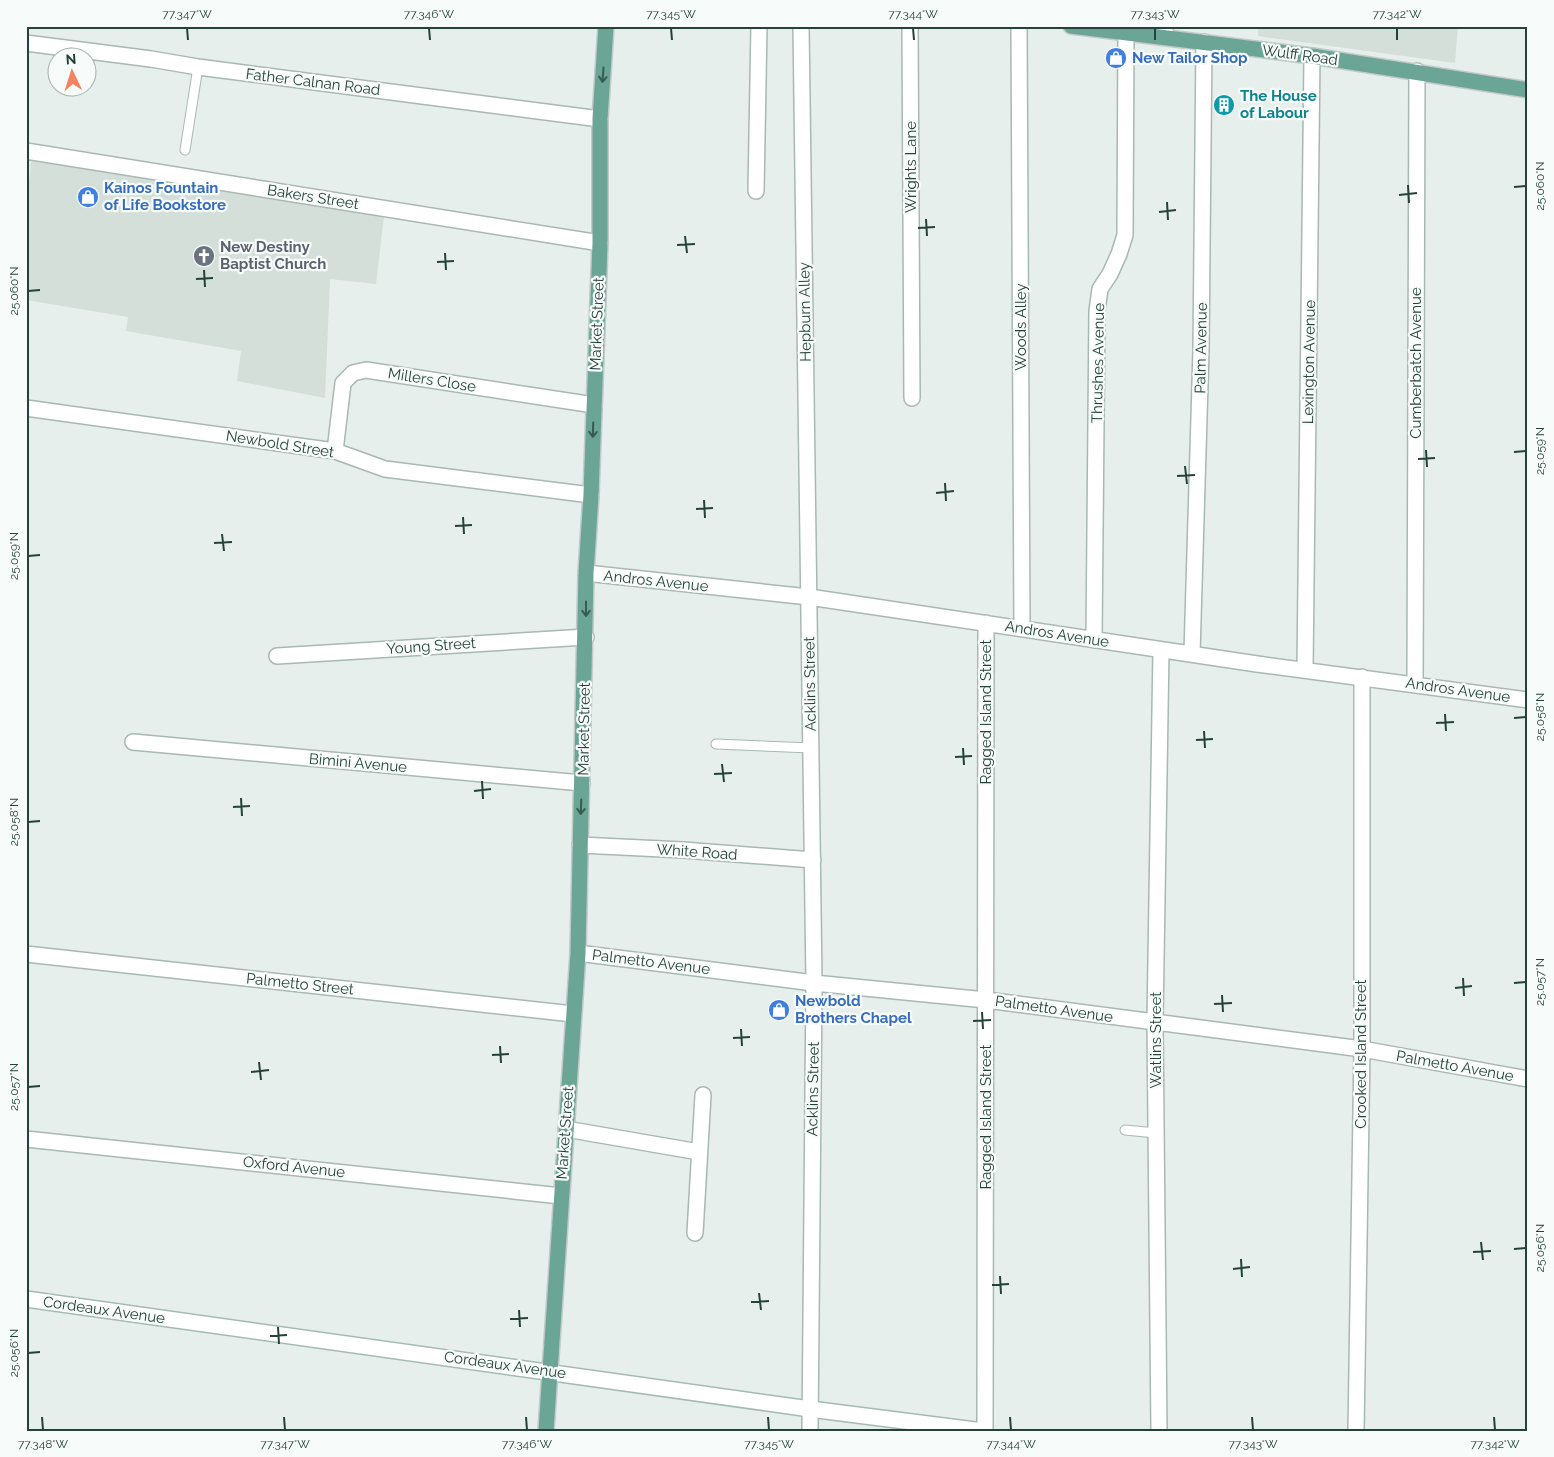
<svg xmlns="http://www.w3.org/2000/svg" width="1554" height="1457" font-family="Raleway,sans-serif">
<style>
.built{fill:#d4dfda}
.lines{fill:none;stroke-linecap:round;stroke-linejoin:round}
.lane-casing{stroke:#a8b8b2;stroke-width:11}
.street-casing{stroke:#a8b8b2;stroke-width:18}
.secondary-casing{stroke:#a4bbb3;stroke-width:18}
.primary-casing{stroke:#c2cac8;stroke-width:18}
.lane{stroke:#fff;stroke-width:9}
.street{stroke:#fff;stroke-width:15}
.secondary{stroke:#fff;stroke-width:15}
.primary{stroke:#6aa596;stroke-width:15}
.oneway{stroke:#365b51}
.ticks{fill:none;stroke:#24423a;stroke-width:2}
.labels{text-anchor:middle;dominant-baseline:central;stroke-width:4.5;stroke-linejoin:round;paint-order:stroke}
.street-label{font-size:15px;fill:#24423a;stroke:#f7fbf9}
.shop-label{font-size:15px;font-weight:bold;fill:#366cbe;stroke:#f7fbf9;text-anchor:start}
.culture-label{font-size:15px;font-weight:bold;fill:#0d838f;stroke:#f7fbf9;text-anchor:start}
.worship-label{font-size:15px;font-weight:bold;fill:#5b616d;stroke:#f7fbf9;text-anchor:start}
.neatline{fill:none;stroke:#24423a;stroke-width:2}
.ticks-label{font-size:12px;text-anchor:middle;fill:#24423a}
</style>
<rect width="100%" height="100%" fill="#e6efeb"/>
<path class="built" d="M 1258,26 L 1458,26 L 1455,63 L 1258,36 Z
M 31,161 L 384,216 L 376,284 L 330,279 L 325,398 L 237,381 L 241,351 L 126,331 L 128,317 L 26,300 L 26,222 Z"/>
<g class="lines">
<g class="lane-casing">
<path id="lane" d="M 185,150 L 198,67
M 716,744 L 811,748
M 1125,1130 L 1156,1133"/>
</g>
<g class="street-casing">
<path id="street" d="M 801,26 L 814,983 L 810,1431
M 910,26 L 912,398
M 1019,26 L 1022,628
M 1165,37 L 1165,26
M 26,43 L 151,59 L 198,67 L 600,119
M 26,151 L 600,243
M 756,191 L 759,26
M 26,408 L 335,451 L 385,469 L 591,495
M 335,451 L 343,383 L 353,373 L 366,370 L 594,405
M 586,573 L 809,597 L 1257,664 L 1528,700
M 1094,640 L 1097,311 L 1100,289 L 1110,274 L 1119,254 L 1125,235 L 1126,32
M 1192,653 L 1201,350 L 1204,42
M 277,656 L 586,637
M 1305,669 L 1312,56
M 1415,684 L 1417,71
M 133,742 L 582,783
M 580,845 L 683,850 L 813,860
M 578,953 L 814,983 L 986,1000 L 1362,1049 L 1528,1079
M 26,954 L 573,1014
M 566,1129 L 699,1152
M 26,1139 L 561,1196
M 695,1233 L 703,1095
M 985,1431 L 986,623
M 1159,1431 L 1155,1022 L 1161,650
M 1356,1431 L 1362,1049 L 1362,677"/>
</g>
<g class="secondary-casing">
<path id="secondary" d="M 26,1299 L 810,1409 L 983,1431"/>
</g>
<g class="primary-casing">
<path id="primary" d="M 1071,26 L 1312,56 L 1528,90
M 546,1431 L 578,953 L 586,573 L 591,495 L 600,243 L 600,119 L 606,26"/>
</g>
<use href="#lane" class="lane"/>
<use href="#street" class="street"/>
<use href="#secondary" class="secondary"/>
<use href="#primary" class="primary"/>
</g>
<defs><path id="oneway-shaft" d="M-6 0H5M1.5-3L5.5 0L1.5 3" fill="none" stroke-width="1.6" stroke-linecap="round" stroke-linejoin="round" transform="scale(1.25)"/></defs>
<g class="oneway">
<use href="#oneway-shaft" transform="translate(603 75) rotate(94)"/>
<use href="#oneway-shaft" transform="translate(593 430) rotate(92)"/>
<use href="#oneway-shaft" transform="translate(586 609) rotate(90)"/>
<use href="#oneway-shaft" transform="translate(581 807) rotate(92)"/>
</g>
<path class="ticks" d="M 187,28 L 188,40M 429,28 L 430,40M 671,28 L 672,40M 913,28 L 914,40M 1155,28 L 1155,40M 1397,28 L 1397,40M 1408,185 L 1409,203M 1514,187 L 1526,186M 1399,195 L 1417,193M 1167,202 L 1168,220M 1159,212 L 1176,210M 926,219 L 927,236M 918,228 L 935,227M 685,236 L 687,253M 677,245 L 695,244M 445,253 L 446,270M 437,262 L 454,261M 204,270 L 205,287M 196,279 L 213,278M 28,291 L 40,290M 1426,450 L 1427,467M 1514,452 L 1526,451M 1418,459 L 1435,458M 1185,466 L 1187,484M 1177,476 L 1195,475M 945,483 L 946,501M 936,493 L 954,491M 704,500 L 705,518M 696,509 L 713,508M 463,517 L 464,534M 455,526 L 472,525M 222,534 L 224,551M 214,543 L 232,542M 28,556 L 40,555M 1445,714 L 1446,731M 1514,718 L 1526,717M 1436,723 L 1454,722M 1204,731 L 1205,748M 1196,740 L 1213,739M 963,748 L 964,765M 955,757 L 972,756M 722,764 L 724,782M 714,774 L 732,773M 482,781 L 483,799M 474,791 L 491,789M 241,798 L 242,816M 233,807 L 250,806M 28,822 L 40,821M 1463,978 L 1464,996M 1514,983 L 1526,982M 1455,988 L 1472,986M 1222,995 L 1223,1012M 1214,1004 L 1232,1003M 982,1012 L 983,1029M 973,1021 L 991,1020M 741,1029 L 742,1046M 733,1038 L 750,1037M 500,1046 L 501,1063M 492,1055 L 509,1054M 259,1062 L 261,1080M 251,1072 L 269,1070M 28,1087 L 40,1086M 1481,1242 L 1483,1260M 1514,1249 L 1526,1248M 1473,1252 L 1491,1251M 1241,1259 L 1242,1277M 1233,1269 L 1250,1267M 1000,1276 L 1001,1294M 992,1285 L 1009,1284M 759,1293 L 761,1310M 751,1302 L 769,1301M 519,1310 L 520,1327M 510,1319 L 528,1318M 278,1327 L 279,1344M 270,1336 L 287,1335M 28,1353 L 40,1352M 42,1417 L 43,1430M 284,1417 L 285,1430M 526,1417 L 527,1430M 768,1417 L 769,1430M 1010,1417 L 1011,1430M 1252,1417 L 1253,1430M 1494,1417 L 1495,1430"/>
<defs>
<g id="shop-disc" transform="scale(1.125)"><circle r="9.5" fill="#3f7fe0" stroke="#f7fbf9"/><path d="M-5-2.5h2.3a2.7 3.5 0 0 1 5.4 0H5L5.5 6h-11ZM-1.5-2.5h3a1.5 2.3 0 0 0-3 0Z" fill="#fff"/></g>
<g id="building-disc" transform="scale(1.125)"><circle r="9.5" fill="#0f9aa8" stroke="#f7fbf9"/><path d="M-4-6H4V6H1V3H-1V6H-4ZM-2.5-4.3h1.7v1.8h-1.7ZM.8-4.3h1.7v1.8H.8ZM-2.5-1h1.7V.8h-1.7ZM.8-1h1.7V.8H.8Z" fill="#fff"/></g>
<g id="church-disc" transform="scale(1.125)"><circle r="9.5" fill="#6b7280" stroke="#f7fbf9"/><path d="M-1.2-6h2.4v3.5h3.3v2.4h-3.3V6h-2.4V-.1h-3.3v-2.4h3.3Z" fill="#fff"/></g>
</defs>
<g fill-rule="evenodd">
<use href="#shop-disc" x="1116" y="58"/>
<use href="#building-disc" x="1224" y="105"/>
<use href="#shop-disc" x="88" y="197"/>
<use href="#church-disc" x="204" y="256"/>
<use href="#shop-disc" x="779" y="1010"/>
</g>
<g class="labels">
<g class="street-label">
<text transform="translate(1300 55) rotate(8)">Wulff Road</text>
<text transform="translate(313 82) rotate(7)">Father Calnan Road</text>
<text transform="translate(911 167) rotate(-90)">Wrights Lane</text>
<text transform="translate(313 197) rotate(9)">Bakers Street</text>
<text transform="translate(805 312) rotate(-91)">Hepburn Alley</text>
<text transform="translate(597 324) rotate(-88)">Market Street</text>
<text transform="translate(1021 327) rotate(-90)">Woods Alley</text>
<text transform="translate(1201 348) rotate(-89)">Palm Avenue</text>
<text transform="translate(1309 362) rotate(-89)">Lexington Avenue</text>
<text transform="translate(1098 363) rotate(-89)">Thrushes Avenue</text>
<text transform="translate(1416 363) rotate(-90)">Cumberbatch Avenue</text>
<text transform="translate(432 380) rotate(9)">Millers Close</text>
<text transform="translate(280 444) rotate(9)">Newbold Street</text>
<text transform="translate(656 581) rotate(6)">Andros Avenue</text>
<text transform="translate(1057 634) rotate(9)">Andros Avenue</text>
<text transform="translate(431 646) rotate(-4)">Young Street</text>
<text transform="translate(810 684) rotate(-91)">Acklins Street</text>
<text transform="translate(1458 690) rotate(8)">Andros Avenue</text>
<text transform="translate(986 712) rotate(-90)">Ragged Island Street</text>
<text transform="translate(584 729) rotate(-89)">Market Street</text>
<text transform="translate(358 763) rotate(5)">Bimini Avenue</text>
<text transform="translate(697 852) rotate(4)">White Road</text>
<text transform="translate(651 962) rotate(7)">Palmetto Avenue</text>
<text transform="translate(300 984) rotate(6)">Palmetto Street</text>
<text transform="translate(1054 1009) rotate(8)">Palmetto Avenue</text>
<text transform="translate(1156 1040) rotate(-90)">Watlins Street</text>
<text transform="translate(1361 1054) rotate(-90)">Crooked Island Street</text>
<text transform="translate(1455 1066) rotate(10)">Palmetto Avenue</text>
<text transform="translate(813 1089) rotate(-89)">Acklins Street</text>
<text transform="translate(986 1117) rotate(-90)">Ragged Island Street</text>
<text transform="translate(565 1133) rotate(-86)">Market Street</text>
<text transform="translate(294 1167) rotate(6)">Oxford Avenue</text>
<text transform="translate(104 1310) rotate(8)">Cordeaux Avenue</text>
<text transform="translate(505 1365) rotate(8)">Cordeaux Avenue</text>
</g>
<g class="shop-label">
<text x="1132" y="58">New Tailor Shop</text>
<text x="104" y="188">Kainos Fountain<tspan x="104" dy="17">of Life Bookstore</tspan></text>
<text x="795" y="1001">Newbold<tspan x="795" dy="17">Brothers Chapel</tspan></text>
</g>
<g class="culture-label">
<text x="1240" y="96">The House<tspan x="1240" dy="17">of Labour</tspan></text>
</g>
<g class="worship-label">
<text x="220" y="247">New Destiny<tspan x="220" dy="17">Baptist Church</tspan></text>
</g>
</g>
<rect width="1554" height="1457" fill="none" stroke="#f7fbf9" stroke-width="55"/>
<g transform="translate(72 72) rotate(356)"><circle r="24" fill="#f7fbf9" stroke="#a3b1ad"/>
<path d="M0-4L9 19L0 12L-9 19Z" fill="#f4845f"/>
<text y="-8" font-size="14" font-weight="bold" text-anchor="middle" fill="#24423a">N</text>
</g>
<rect x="28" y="28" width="1498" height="1402" class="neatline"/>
<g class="ticks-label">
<text x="187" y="18">77.347°W</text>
<text x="429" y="18">77.346°W</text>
<text x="671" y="18">77.345°W</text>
<text x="913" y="18">77.344°W</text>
<text x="1155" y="18">77.343°W</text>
<text x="1397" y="18">77.342°W</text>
<text transform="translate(1540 186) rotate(-90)" y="4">25.060°N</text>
<text transform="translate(14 291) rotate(-90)" y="4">25.060°N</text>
<text transform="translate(1540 451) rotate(-90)" y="4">25.059°N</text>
<text transform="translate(14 556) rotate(-90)" y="4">25.059°N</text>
<text transform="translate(1540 717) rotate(-90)" y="4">25.058°N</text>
<text transform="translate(14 822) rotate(-90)" y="4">25.058°N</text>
<text transform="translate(1540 982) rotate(-90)" y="4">25.057°N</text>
<text transform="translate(14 1087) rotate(-90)" y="4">25.057°N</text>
<text transform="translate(1540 1248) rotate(-90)" y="4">25.056°N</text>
<text transform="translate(14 1353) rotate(-90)" y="4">25.056°N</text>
<text x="43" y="1448">77.348°W</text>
<text x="285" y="1448">77.347°W</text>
<text x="527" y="1448">77.346°W</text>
<text x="769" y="1448">77.345°W</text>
<text x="1011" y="1448">77.344°W</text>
<text x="1253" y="1448">77.343°W</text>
<text x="1495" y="1448">77.342°W</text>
</g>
</svg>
